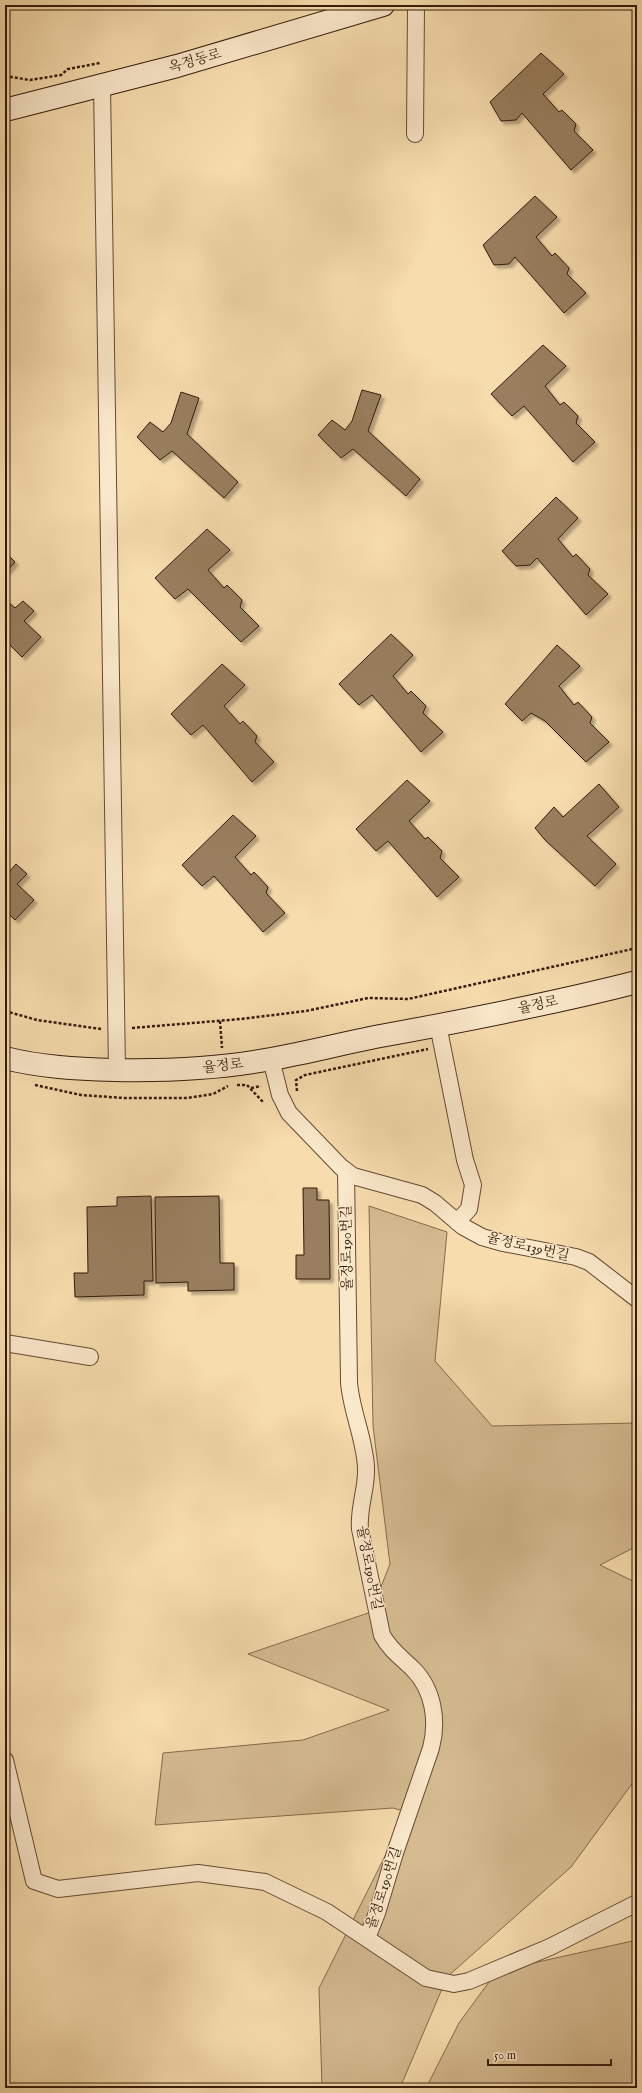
<svg xmlns="http://www.w3.org/2000/svg" width="642" height="2093" font-family="'IM FELL English','Noto Serif KR',serif">
<style>
.green{fill:#d6bb91;stroke:#856b4d}
.building{fill:#997f5e;stroke:#341b09;filter:url(#shadow)}
.lines{fill:none;stroke-linecap:round;stroke-linejoin:round}
.street-casing{stroke:#654b32;stroke-width:18}
.secondary-casing{stroke:#341b09;stroke-width:24}
.path{stroke:#341b09;stroke-width:2.5;stroke-dasharray:3 2;stroke-linecap:butt}
.street{stroke:#fae8ca;stroke-width:16}
.secondary{stroke:#fae8ca;stroke-width:22}
.labels{text-anchor:middle;dominant-baseline:central;stroke-width:3;stroke-linejoin:round;paint-order:stroke}
.street-label{font-size:14px;fill:#341b09;stroke:#fae8ca}
</style>
<defs>
<filter id="shadow"><feDropShadow dx="3.5" dy="3.5" stdDeviation="1" flood-color="#0004"/></filter>
</defs>
<rect width="100%" height="100%" fill="#f7dcad"/>
<filter id="stains"><feTurbulence type="fractalNoise" baseFrequency=".005" numOctaves="4"/><feColorMatrix values="0 0 0 0 .2 0 0 0 0 .09 0 0 0 0 .02 0 0 0 .5 -.17"/></filter>
<radialGradient id="worn" r=".72"><stop offset=".6" stop-color="#630" stop-opacity="0"/><stop offset="1" stop-color="#630" stop-opacity=".3"/></radialGradient>
<path class="green" d="M 369,1206 L 447,1232 L 435,1361 L 492,1426 L 637,1423 L 637,1546 L 600,1565 L 637,1583 L 637,1777 L 571,1867 L 447,1977 L 400,2088 L 322,2088 L 319,1988 L 407,1812 L 393,1808 L 155,1825 L 163,1753 L 303,1740 L 389,1710 L 248,1654 L 371,1612 L 390,1564 L 373,1426 Z
M 637,1940 L 637,2088 L 426,2088 L 459,2023 L 497,1971 Z"/>
<path class="building" d="M 541,53 L 564,74 L 543,94 L 559,112 L 562,110 L 576,124 L 574,131 L 593,150 L 571,170 L 522,113 L 516,120 L 501,121 L 490,102 Z
M 535,196 L 557,217 L 536,237 L 552,256 L 555,253 L 569,268 L 567,274 L 586,293 L 564,313 L 515,257 L 509,264 L 494,265 L 483,245 Z
M 543,345 L 566,366 L 545,386 L 560,405 L 564,402 L 578,416 L 576,423 L 595,442 L 573,462 L 524,406 L 512,416 L 491,394 Z
M 362,390 L 381,395 L 368,431 L 420,479 L 406,496 L 353,449 L 341,458 L 318,435 L 332,420 L 345,430 L 352,421 Z
M 181,392 L 199,398 L 187,434 L 238,482 L 224,498 L 172,451 L 160,460 L 137,437 L 150,422 L 163,432 L 171,423 Z
M 556,497 L 578,518 L 558,539 L 573,557 L 576,554 L 590,569 L 588,575 L 608,594 L 586,615 L 537,558 L 530,565 L 516,566 L 502,551 Z
M 207,529 L 230,550 L 208,570 L 224,588 L 227,585 L 242,600 L 240,607 L 259,626 L 241,642 L 188,589 L 175,599 L 155,578 Z
M 5,552 L 15,562 L 5,573 Z
M 5,599 L 15,608 L 23,601 L 34,611 L 24,621 L 41,637 L 22,657 L 5,640 L 9,636 L 5,632 Z
M 391,634 L 413,655 L 393,676 L 408,694 L 411,691 L 426,706 L 423,713 L 443,732 L 421,752 L 372,695 L 359,705 L 339,684 Z
M 557,645 L 580,666 L 559,686 L 574,705 L 578,702 L 592,717 L 590,723 L 609,742 L 586,762 L 545,721 L 531,713 L 522,721 L 505,704 Z
M 222,664 L 245,685 L 224,706 L 240,724 L 243,721 L 257,736 L 255,742 L 274,762 L 252,782 L 203,725 L 191,735 L 171,714 Z
M 407,780 L 430,801 L 409,821 L 425,839 L 428,837 L 442,851 L 440,858 L 459,877 L 437,897 L 388,841 L 376,851 L 356,829 Z
M 599,784 L 619,807 L 587,836 L 616,864 L 595,886 L 545,840 L 535,828 L 554,807 L 563,817 Z
M 233,815 L 256,836 L 235,857 L 251,875 L 254,872 L 268,887 L 266,893 L 285,913 L 263,932 L 214,876 L 202,886 L 182,865 Z
M 16,864 L 27,874 L 17,884 L 34,900 L 15,920 L 5,910 L 5,869 L 9,872 Z
M 303,1188 L 317,1188 L 317,1200 L 329,1200 L 330,1279 L 296,1279 L 296,1255 L 304,1255 Z
M 151,1196 L 153,1281 L 144,1281 L 144,1295 L 75,1297 L 74,1273 L 88,1273 L 87,1207 L 117,1206 L 117,1197 Z
M 219,1196 L 220,1263 L 234,1263 L 234,1290 L 188,1291 L 188,1282 L 156,1283 L 155,1197 Z"/>
<g class="lines">
<g class="street-casing">
<path id="street" d="M 102,85 L 117,1070
M 415,134 L 416,5
M 438,1025 L 465,1160 L 473,1185 L 469,1209 L 457,1222
M 271,1059 L 280,1095 L 289,1113 L 341,1167 L 353,1176 L 422,1195 L 435,1203 L 462,1226 L 482,1237 L 503,1243 L 576,1257 L 589,1262 L 637,1299
M 346,1171 L 349,1382 C 351,1411 365,1439 366,1468 C 367,1489 358,1508 360,1529 L 382,1635 C 390,1650 402,1658 413,1669 C 434,1690 438,1722 431,1748 L 395,1853 L 377,1913 L 367,1938
M 5,1343 L 90,1357
M 5,1760 L 34,1881 L 58,1889 L 198,1873 L 265,1882 L 327,1912 L 426,1978 L 454,1984 L 469,1981 L 550,1947 L 637,1903"/>
</g>
<g class="secondary-casing">
<path id="secondary" d="M 5,110 L 177,66 L 383,5
M 5,1058 C 40,1067 77,1069 114,1070 C 167,1071 219,1069 271,1059 C 306,1053 340,1044 375,1037 C 463,1021 551,1004 637,982"/>
</g>
<path class="path" d="M 5,76 L 30,80 L 61,75 L 68,69 L 100,63
M 5,1011 L 37,1020 L 101,1029
M 220,1021 L 222,1048
M 132,1028 L 241,1019 L 306,1011 L 368,998 L 408,999 L 637,948
M 35,1085 L 81,1095 L 124,1098 L 187,1098 L 213,1094 L 228,1086
M 237,1085 L 247,1085 L 263,1102
M 251,1088 L 261,1086
M 297,1091 L 296,1080 L 305,1075 L 428,1049"/>
<use href="#street" class="street"/>
<use href="#secondary" class="secondary"/>
</g>
<g class="labels">
<g class="street-label">
<text transform="translate(195 61) rotate(-16)">옥정동로</text>
<text transform="translate(538 1005) rotate(-12)">율정로</text>
<text transform="translate(223 1066) rotate(-7)">율정로</text>
<text transform="translate(528 1247) rotate(13)">율정로139번길</text>
<text transform="translate(347 1248) rotate(-91)">율정로190번길</text>
<text transform="translate(369 1568) rotate(79)">율정로190번길</text>
<text transform="translate(384 1888) rotate(-72)">율정로190번길</text>
</g>
</g>
<rect width="642" height="2093" fill="none" stroke="#f7dcad" stroke-width="20"/>
<rect x="6" y="6" width="630" height="2081" fill="none" stroke="#341b09" stroke-width="2"/>
<rect x="10" y="10" width="622" height="2073" fill="none" stroke="#341b09"/>
<path d="M488 2059v6h123v-6" fill="none" stroke="#341b09" stroke-width="2"/>
<text x="494" y="2059" font-size="12" fill="#341b09" stroke="#fae8ca" stroke-width="3" paint-order="stroke">50 m</text>
<rect width="100%" height="100%" filter="url(#stains)"/>
<rect width="100%" height="100%" fill="url(#worn)"/>
</svg>
